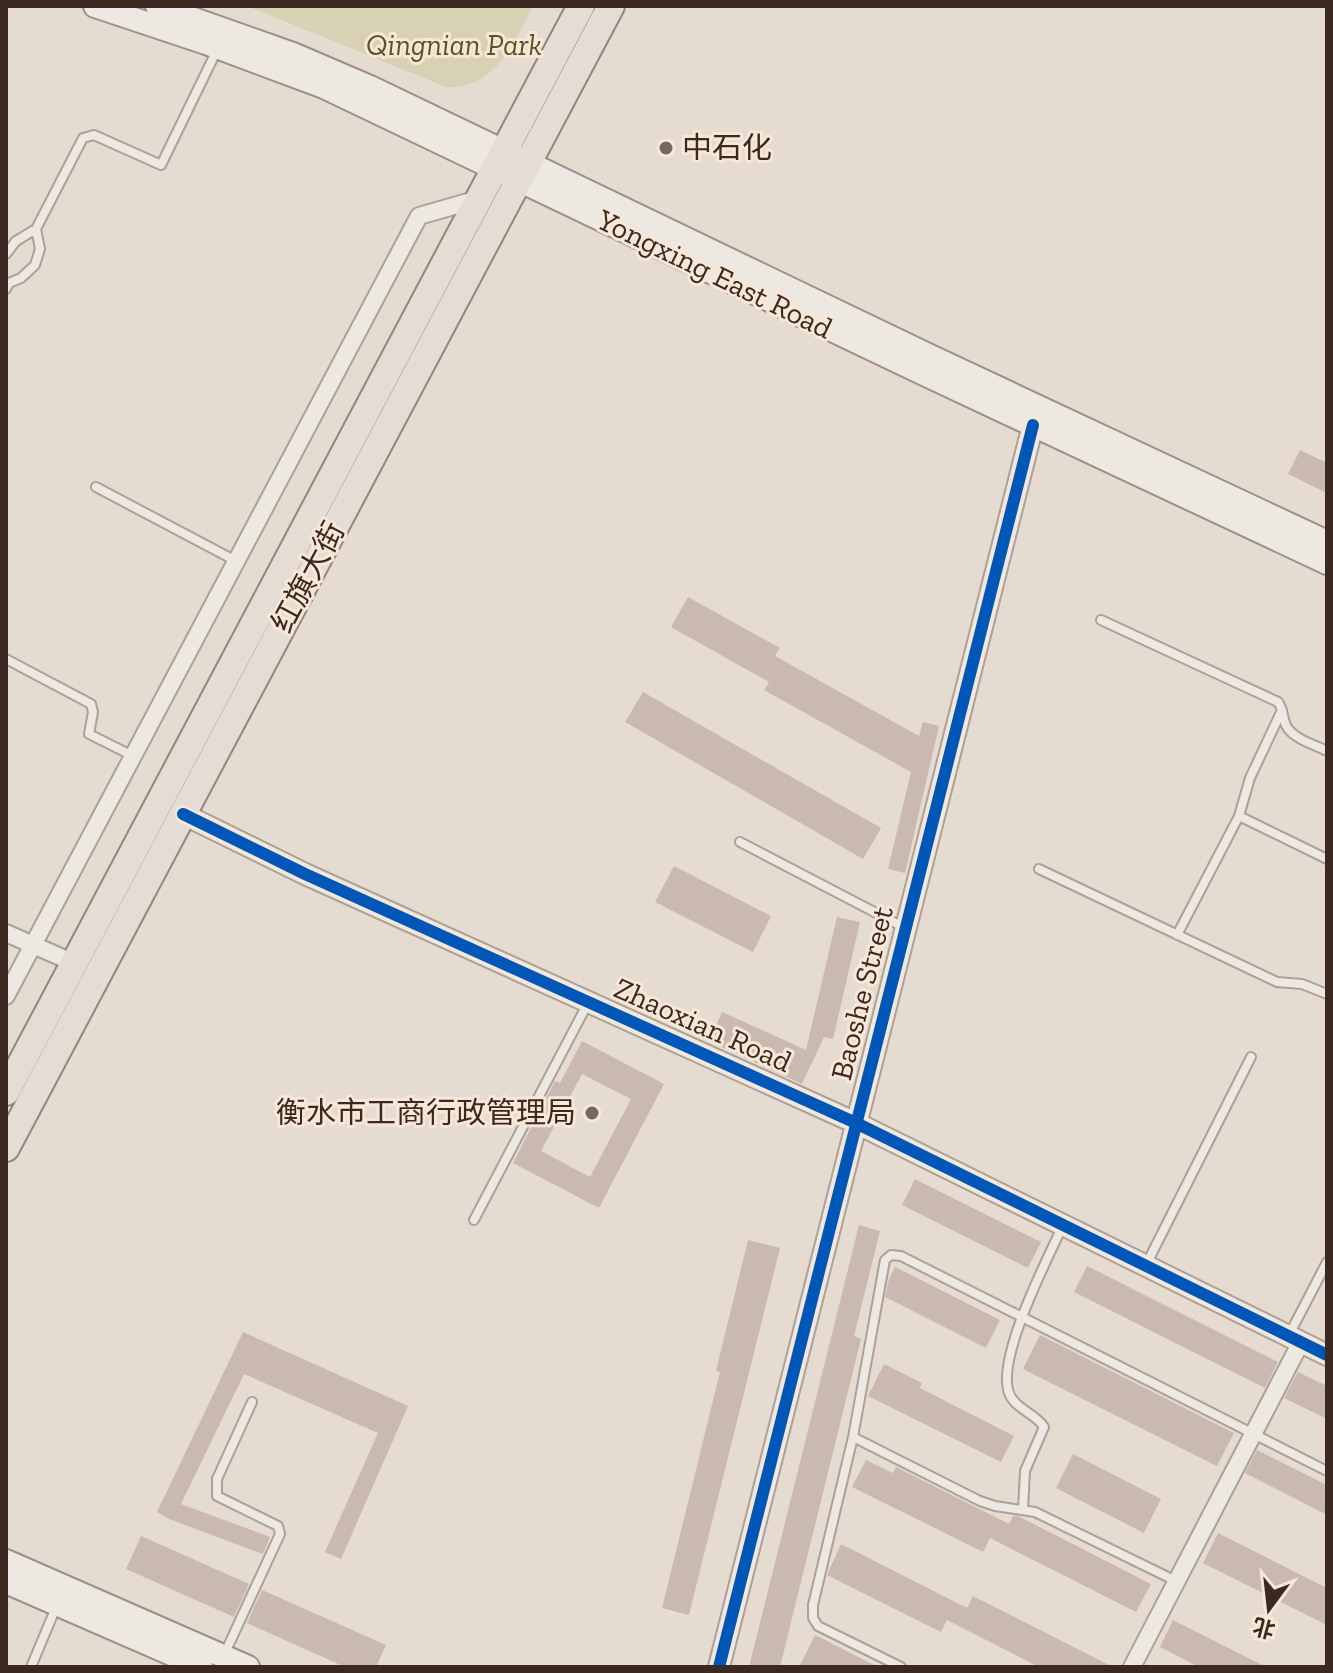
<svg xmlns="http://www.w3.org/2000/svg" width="1333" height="1673" font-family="'Zilla Slab','Noto Sans SC',serif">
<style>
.green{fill:#d8d1b3}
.building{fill:#cab9b1;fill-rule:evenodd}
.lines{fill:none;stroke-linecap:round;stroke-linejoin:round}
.service-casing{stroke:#aba199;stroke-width:12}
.minor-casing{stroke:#aba199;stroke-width:20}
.tertiary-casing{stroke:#aba199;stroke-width:24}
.secondary-casing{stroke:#9b9088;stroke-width:26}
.primary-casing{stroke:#918680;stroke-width:30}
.service{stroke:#eee8e2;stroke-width:8}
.minor{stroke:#eee8e2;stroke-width:16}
.tertiary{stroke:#eee8e2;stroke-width:20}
.secondary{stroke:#eee8e2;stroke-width:22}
.primary{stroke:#e5dcd3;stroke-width:26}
.cycleway-casing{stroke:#f6e7d7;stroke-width:17}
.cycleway{stroke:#0057b8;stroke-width:12}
.poi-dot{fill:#77675e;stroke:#f6e7d7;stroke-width:3}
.labels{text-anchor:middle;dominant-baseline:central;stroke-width:6;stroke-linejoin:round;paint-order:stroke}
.park-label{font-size:30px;font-style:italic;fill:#555727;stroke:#f6e7d7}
.poi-label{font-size:30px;fill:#3b2820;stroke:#f6e7d7;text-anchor:start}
.street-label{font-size:30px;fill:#3b2820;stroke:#f6e7d7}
</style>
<rect width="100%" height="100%" fill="#e6dbd0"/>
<path class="green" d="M 247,6 L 533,6 C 513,43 497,89 446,87 Z"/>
<path class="building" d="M 1300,450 L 1327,463 L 1327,493 L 1288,474 Z
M 688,597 L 780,648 L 775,656 L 919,736 L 923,722 L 939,726 L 905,873 L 888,869 L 911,772 L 764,690 L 769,682 L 671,627 Z
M 643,692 L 881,828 L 863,859 L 625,722 Z
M 674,866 L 771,916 L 753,952 L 655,902 Z
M 837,917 L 860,922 L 833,1039 L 824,1037 L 802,1084 L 709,1041 L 722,1012 L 806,1050 Z
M 582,1041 L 664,1084 L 599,1208 L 513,1163 L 555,1081 L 560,1083 ZM 582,1074 L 631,1099 L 590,1177 L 541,1151 Z
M 915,1179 L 1041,1242 L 1028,1268 L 902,1205 Z
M 859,1225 L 880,1231 L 854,1336 L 861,1339 L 780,1667 L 749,1667 Z
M 748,1240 L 780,1248 L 689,1615 L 662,1608 L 720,1372 L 716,1371 Z
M 1087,1266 L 1278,1362 L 1265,1388 L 1074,1292 Z
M 895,1267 L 1000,1320 L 986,1348 L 885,1297 L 889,1279 Z
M 243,1332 L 408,1406 L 341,1559 L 325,1552 L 378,1433 L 244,1374 L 181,1504 L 270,1537 L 263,1554 L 169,1519 L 157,1512 Z
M 1040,1335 L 1234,1433 L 1217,1466 L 1023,1369 Z
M 884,1364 L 922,1383 L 920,1388 L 1014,1436 L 1001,1462 L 868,1396 Z
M 1298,1372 L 1327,1386 L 1327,1419 L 1284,1398 Z
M 1257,1450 L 1327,1485 L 1327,1515 L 1245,1473 Z
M 1073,1454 L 1161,1499 L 1144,1533 L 1056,1488 Z
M 866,1460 L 893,1473 L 896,1467 L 1009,1524 L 1013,1516 L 1018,1516 L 1151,1584 L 1136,1612 L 990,1538 L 983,1552 L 852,1487 Z
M 1218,1533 L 1327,1588 L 1327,1625 L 1203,1563 Z
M 141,1536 L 249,1584 L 234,1617 L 126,1569 Z
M 841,1544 L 967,1608 L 973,1596 L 1113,1667 L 1039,1667 L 947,1620 L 941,1632 L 827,1575 Z
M 262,1590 L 386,1645 L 376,1667 L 345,1667 L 247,1623 Z
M 1173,1620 L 1266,1667 L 1199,1667 L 1160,1647 Z
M 815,1635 L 878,1667 L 799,1667 Z"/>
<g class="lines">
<g class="service-casing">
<path id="service" d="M 6,254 L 16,241 L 36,229
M 6,289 L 9,283 L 21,278 L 35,265 L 40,249 L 36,229 L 83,138 L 94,135 L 161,165 L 218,48
M 96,487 L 236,561
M 1101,620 L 1278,702 C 1284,710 1282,719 1287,727 C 1294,739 1315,745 1327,751
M 6,659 L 91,704 L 93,712 L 89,734 L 133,756
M 1239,816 L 1327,859
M 740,842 L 905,928
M 1039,869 L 1277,982 L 1302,984 L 1327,994
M 1177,935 L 1239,816 L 1250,778 L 1282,710
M 474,1220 L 589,1001
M 1146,1265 L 1251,1057
M 1289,1335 L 1327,1262
M 853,1437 L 980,1501 L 995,1506 L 1035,1512 L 1176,1581
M 1023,1509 L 1025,1471 L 1044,1427 C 1035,1413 1015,1409 1009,1393 C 996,1358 1047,1260 1063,1225
M 224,1655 L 280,1534 L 278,1526 L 217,1496 L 217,1479 L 252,1402
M 31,1667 L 57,1605
M 901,1667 L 818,1626 L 813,1618 L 813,1605 L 853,1437 L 885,1260 L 891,1255 L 901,1256 L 1327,1471"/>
</g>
<g class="minor-casing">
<path id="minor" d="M 6,933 L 74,963
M 6,996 L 419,216 L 478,199
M 1132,1667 L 1301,1342"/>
</g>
<g class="tertiary-casing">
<path id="tertiary" d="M 183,814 L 305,874 L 856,1123 L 1327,1355
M 719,1667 L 1033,425"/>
</g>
<g class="secondary-casing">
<path id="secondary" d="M 95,6 L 206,43 L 324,87 L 922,373 L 1327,563
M 157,6 L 293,54 L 370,87 L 930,356 L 1327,542
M 6,1561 L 248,1667
M 6,1582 L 201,1667"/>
</g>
<g class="primary-casing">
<path id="primary" d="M 6,1092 L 581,6
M 6,1148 L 611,6"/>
</g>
<use href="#service" class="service"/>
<use href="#minor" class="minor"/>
<use href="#tertiary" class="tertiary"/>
<use href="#secondary" class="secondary"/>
<use href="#primary" class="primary"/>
<g class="cycleway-casing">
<path id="cycleway" d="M 183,814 L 305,874 L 856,1123 L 1327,1355
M 719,1667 L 1033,425"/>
</g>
<use href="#cycleway" class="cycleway"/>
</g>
<g class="poi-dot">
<circle cx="666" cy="148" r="8"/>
<circle cx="592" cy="1113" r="8"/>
</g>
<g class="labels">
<g class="park-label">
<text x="454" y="45">Qingnian Park</text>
</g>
<g class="poi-label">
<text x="682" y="148">中石化</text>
<text x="576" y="1113" text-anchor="end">衡水市工商行政管理局</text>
</g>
<g class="street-label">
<text transform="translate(715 274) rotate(26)">Yongxing East Road</text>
<text transform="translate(308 577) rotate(-62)">红旗大街</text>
<text transform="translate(862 993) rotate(-76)">Baoshe Street</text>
<text transform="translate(703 1025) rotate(24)">Zhaoxian Road</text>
</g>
</g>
<rect width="1333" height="1673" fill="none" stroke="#3b2820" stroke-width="16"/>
<g transform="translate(1269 1609) rotate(195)" stroke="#f6e7d7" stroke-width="6" paint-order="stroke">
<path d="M0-6L14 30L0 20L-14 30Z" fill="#3b2820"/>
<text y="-12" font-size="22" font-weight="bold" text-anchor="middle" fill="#3b2820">北</text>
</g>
</svg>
